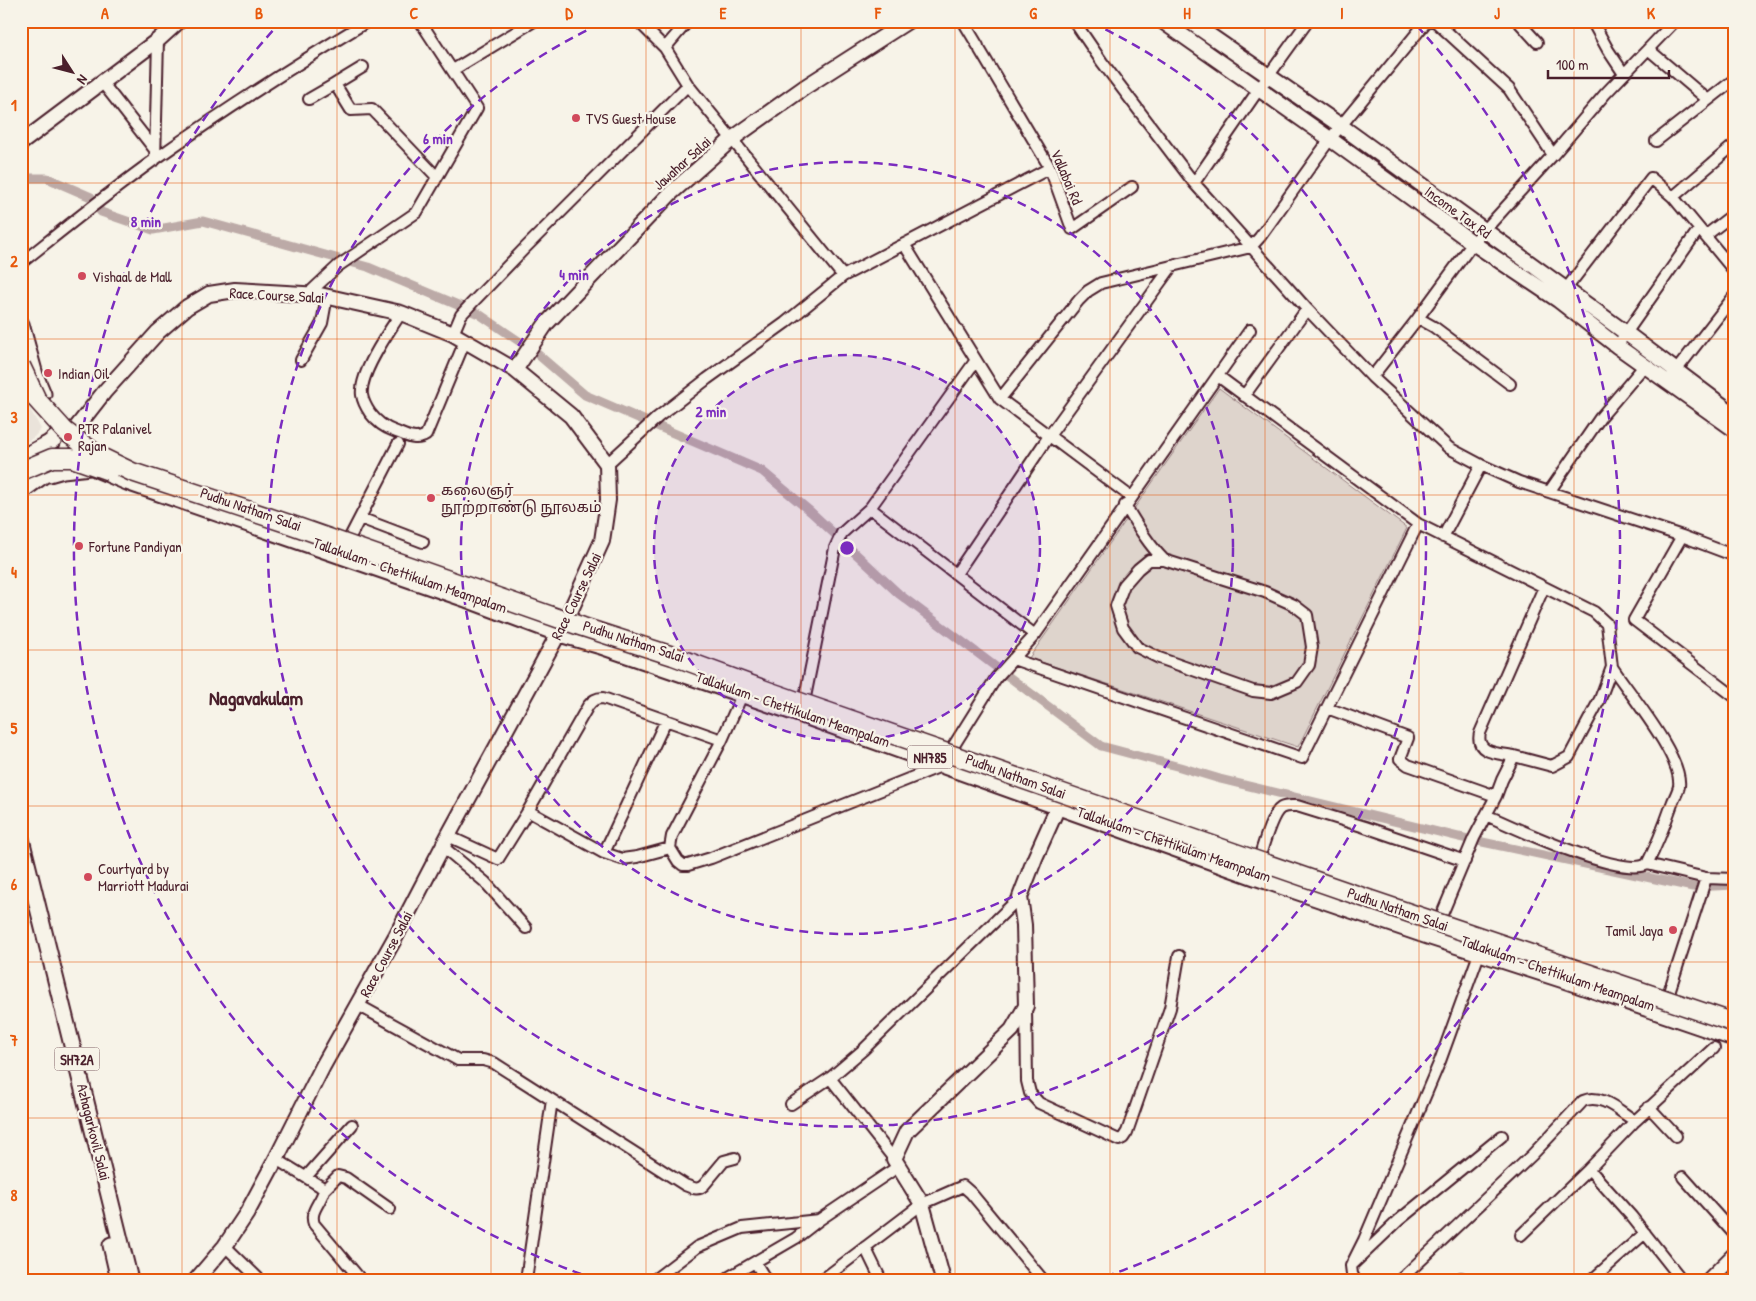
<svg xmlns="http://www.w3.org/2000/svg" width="1756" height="1301" font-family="'Patrick Hand','Noto Sans Tamil',sans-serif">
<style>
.built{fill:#eae3da}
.green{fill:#ded4cc;stroke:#947a7c}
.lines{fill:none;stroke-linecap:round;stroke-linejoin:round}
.canal{stroke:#bcaaa7;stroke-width:9}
.street-casing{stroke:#4a1f2b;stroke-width:14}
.secondary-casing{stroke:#4a1f2b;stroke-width:18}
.primary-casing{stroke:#4a1f2b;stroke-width:19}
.street{stroke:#f7f3e8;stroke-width:10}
.secondary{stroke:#f7f3e8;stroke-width:14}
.primary{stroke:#f7f3e8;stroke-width:15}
.highway-bridge-casing{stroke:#4a1f2b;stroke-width:21;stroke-linecap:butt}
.highway-bridge{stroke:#f7f3e8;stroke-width:18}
.grid{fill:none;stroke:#e8590c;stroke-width:1;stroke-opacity:0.55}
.ring{fill:none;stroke:#7b2cbf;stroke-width:2.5;stroke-dasharray:9 6}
.poi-dot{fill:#d1495b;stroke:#f7f3e8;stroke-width:2}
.labels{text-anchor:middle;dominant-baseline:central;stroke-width:4.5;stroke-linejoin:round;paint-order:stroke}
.shield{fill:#f7f3e8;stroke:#7e5f64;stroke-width:1}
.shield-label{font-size:14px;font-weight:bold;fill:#4a1f2b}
.poi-label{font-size:15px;fill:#4a1f2b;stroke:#f7f3e8;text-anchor:start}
.street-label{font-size:15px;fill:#4a1f2b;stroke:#f7f3e8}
.district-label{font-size:20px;font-weight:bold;fill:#4a1f2b;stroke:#f7f3e8}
.centre{fill:#7b2cbf;stroke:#f7f3e8;stroke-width:2.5}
.ring-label{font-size:15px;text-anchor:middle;font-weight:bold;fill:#7b2cbf;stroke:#f7f3e8;stroke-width:4.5;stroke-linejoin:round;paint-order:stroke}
.neatline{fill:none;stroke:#e8590c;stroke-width:2}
.grid-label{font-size:16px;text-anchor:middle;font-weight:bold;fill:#e8590c}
</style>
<rect width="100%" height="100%" fill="#f7f3e8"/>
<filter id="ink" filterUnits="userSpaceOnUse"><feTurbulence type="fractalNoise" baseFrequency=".02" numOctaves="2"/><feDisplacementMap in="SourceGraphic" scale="10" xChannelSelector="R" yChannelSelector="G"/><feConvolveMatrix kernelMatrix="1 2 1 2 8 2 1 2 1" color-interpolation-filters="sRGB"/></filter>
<g filter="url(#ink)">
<path class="built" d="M 21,393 L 41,429 L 34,437 L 21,446 Z"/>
<path class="green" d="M 1219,388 L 1407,528 L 1298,747 L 1029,658 Z"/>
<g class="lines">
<path class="canal" d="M 21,178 L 47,178 L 91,197 L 101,212 L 153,230 L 203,221 L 368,267 L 479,314 L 535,352 L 585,395 L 762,471 L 811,512 L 899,594 L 1101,746 L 1180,767 L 1220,779 L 1459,837 L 1693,887 L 1735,885"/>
<g class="street-casing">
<path id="street" d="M 164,21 L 172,27
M 638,21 L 665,48 L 688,85 L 843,276
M 963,21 L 978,46
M 1074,21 L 1102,62 L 1194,183 L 1307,309 L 1372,377 L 1449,448 L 1481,465 L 1519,482 L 1682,536 L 1735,556
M 1435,21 L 1509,89 L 1553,155
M 1518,21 L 1537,42
M 1592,21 L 1608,50 L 1624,74
M 665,48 L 688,21
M 1648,49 L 1708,100
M 980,50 L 1050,168 L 1072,229 L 1132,187
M 453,70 L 534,21
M 101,81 L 155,150
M 335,84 L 363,67
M 309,99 L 335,84 L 351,110 L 372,109 L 437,177
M 1656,141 L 1735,79
M 1735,144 L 1673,197 L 1735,272
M 155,160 L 158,40
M 1194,183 L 1259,89 L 1308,21
M 1705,236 L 1735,213
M 904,244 L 1000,399 L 1131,497
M 21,263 C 65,228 108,193 154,160 C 223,111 295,65 368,21
M 1563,293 L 1651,178 L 1673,197
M 307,295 L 338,266 L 417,212 L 477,108 L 420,21
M 401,313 C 389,331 359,374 362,395 C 363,402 366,407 370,413 C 376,421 383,427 394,431 C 405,435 415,442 426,435 L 465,341
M 1418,318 L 1434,327 L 1510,384
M 453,334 L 461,315 L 472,303 L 524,249 L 688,85
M 1617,346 L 1699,229
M 301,360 L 322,323 L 327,296
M 976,360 L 870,508 L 1035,635
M 1218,376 L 1418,524 L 1594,612 L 1607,624 L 1612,667 L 1600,699 L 1569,757 L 1552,766 L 1514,756 L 1502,780 L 1496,796 L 1474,838 L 1432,938
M 1372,377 L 1418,318 L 1473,243 L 1553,155 L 1605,94 L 1675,21
M 1668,381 L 1735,295
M 1244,396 L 1307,309
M 1000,399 L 1079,300 L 1088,291 L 1101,283 L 1251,247 L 1260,237 L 1330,139 L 1427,21
M 607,464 L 658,417 L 707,379 L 785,323 L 843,276 L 1050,168
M 1549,492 L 1600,418 L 1645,365
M 1125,505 C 1137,525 1148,544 1164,560 L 1265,592 L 1294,605 L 1307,615 L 1312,647 L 1309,665 L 1297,682 L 1271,693 L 1253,691 L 1159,658 L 1137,647 L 1123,628 L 1116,606 L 1124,585 L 1138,569 L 1149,560 L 1164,560
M 360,518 L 423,542
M 1682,536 L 1634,620 L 1735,697
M 1443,537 L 1481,465
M 349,539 L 398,444
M 1728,552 L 1735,541
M 956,574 L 1049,436 L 1172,266
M 1013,659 L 1302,758 L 1418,524
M 742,695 L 722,740 L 672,836 L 670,848 L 678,861 L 683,865 L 688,865 L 711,858 L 941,766 L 996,678 L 1035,635 L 1250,330
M 803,707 L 835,548 L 842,533 L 870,508
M 1327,708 L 1408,738 L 1400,759 L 1408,765 L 1496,796
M 1514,756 C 1498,753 1475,754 1480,733 L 1544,587
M 1486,815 C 1513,827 1623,879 1647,864 C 1657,845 1665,824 1672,804 C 1674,798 1678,792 1679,786 C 1683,757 1629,693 1612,667
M 448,836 L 498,859 L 528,811
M 442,846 L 485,882 L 526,928
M 670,848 L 637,857 L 622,859 L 604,853 L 528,811 L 588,706 C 593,700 596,698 603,698 L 722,740
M 604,853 L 666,720
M 1647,864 L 1706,878
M 1257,865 C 1261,853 1271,814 1281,808 C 1286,805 1292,806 1297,806 L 1365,827 L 1465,861
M 1669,992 L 1706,878 L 1735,879
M 358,1005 L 458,1060 L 483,1060 L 494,1063 L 685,1185 C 693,1188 698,1191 704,1185 L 724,1161 L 735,1158
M 1026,1007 L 1027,1081 L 1030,1093 L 1039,1103 L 1119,1140 L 1123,1138 L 1127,1132 L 1170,1008 L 1179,956
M 791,1104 L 830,1078
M 1649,1107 L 1676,1136
M 276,1159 L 320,1186 L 324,1190 C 321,1203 309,1211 314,1224 L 361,1280
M 894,1159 L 830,1078 L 863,1050 L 1020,897
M 306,1177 L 352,1125
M 1683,1177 L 1735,1235
M 324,1190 L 338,1176 L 346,1178 L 390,1209
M 1521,1235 L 1589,1169
M 225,1246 L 260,1280
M 865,1247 L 881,1280
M 755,1262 L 766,1280
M 1351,1266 L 1364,1240 L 1440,1061 L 1479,954
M 526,1280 L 552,1100
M 654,1280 L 697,1247 L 742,1228 L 819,1220 L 899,1166
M 728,1280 L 729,1277 L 796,1238 L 819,1220
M 822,1280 L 922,1204 L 963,1186 L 971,1193 L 1043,1280
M 1355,1280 L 1352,1274 L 1351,1266 L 1399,1220 L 1502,1136
M 1400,1280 L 1532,1155 L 1583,1101 C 1602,1093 1619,1111 1635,1121
M 1457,1280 L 1461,1278 L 1466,1280
M 1592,1280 L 1645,1233
M 1682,1280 L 1632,1217 L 1589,1169 L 1635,1121 L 1714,1048"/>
</g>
<g class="secondary-casing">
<path id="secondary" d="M 1162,21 L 1330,139 L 1473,243 L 1558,300 L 1617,346 L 1735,430
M 1189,21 L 1341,126 L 1626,333 L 1735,415
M 21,143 L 158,40 L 179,21
M 515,370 L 546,324 L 671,193 L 732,139 L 805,87 L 908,21
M 76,428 L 105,391 L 158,332 L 187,307 L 209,294 L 235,290 L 320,295 L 401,313 L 453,334 L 515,370 L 571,416 L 607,464 L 608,500 L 602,541 L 568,616 L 448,836 L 396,936 L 323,1066 L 276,1159 L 247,1213 L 225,1246 L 196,1280
M 97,470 L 128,483 L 467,600 L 558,634 L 599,646 L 800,715 L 1253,877 L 1432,938 L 1565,981 L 1735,1039
M 943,1280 L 922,1204 L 894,1159 L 907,1131 L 1012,1030 L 1026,1006 L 1024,925 L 1020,897 L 1035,858 L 1061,800
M 1709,1280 L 1735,1254"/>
</g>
<g class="primary-casing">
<path id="primary" d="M 21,324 L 35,375 L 43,394
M 21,458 L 49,443 L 60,434
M 49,474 L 63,470 L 90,467
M 21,492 C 39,476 61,469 69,446
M 21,839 L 130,1280
M 111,1245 L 119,1280"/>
</g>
<use href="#street" class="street"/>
<use href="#secondary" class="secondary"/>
<use href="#primary" class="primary"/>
<g class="highway-bridge-casing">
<path id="highway-bridge" d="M 21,366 L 37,400 L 65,431 L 99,456 L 132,472 L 289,524 L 583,627 L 673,656 L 768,691 L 1371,900 L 1735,1023
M 21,471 L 52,458 L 72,458 L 109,471"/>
</g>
<use href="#highway-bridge" class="highway-bridge"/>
</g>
</g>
<path class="grid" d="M 182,21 L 182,1280M 337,21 L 337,1280M 491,21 L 491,1280M 646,21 L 646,1280M 801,21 L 801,1280M 955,21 L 955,1280M 1110,21 L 1110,1280M 1265,21 L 1265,1280M 1419,21 L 1419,1280M 1574,21 L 1574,1280M 21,183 L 1735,183M 21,339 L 1735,339M 21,495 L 1735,495M 21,650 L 1735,650M 21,806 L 1735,806M 21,962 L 1735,962M 21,1118 L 1735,1118"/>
<circle cx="847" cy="548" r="193" fill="#7b2cbf" fill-opacity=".12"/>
<g class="ring">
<circle cx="847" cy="548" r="193"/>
<circle cx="847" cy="548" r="386"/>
<path d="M1092 23A579 579 0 1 1 602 23"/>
<path d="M595 1279A773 773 0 0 1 277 26M1417 26A773 773 0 0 1 1099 1279"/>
</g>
<g class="poi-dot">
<circle cx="576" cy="118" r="5"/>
<circle cx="82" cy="276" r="5"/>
<circle cx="48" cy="373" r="5"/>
<circle cx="68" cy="437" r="5"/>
<circle cx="431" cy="498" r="5"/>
<circle cx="79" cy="546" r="5"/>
<circle cx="88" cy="877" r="5"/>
<circle cx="1673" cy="930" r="5"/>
</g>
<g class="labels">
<g class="shield">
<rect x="907.5" y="745.5" width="45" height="23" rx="4"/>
<rect x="54.5" y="1047.5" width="45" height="23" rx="4"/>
</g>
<g class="shield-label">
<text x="930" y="757">NH785</text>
<text x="77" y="1059">SH72A</text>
</g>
<g class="poi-label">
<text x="586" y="118">TVS Guest House</text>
<text x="92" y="276">Vishaal de Mall</text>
<text x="58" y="373">Indian Oil</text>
<text x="78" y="428">PTR Palanivel<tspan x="78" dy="17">Rajan</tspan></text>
<text x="441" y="489">கலைஞர்<tspan x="441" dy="17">நூற்றாண்டு நூலகம்</tspan></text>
<text x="89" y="546">Fortune Pandiyan</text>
<text x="98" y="868">Courtyard by<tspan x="98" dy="17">Marriott Madurai</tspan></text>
<text x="1663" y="930" text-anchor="end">Tamil Jaya</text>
</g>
<g class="street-label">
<text transform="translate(682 163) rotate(-42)">Jawahar Salai</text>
<text transform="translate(1067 177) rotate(67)">Vallabai Rd</text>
<text transform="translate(1458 212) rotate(36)">Income Tax Rd</text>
<text transform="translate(277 295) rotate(3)">Race Course Salai</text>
<text transform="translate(251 509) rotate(19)">Pudhu Natham Salai</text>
<text transform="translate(410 575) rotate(19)">Tallakulam - Chettikulam Meampalam</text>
<text transform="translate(576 596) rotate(-64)">Race Course Salai</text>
<text transform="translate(634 641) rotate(18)">Pudhu Natham Salai</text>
<text transform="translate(793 709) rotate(19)">Tallakulam - Chettikulam Meampalam</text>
<text transform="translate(1016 776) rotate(20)">Pudhu Natham Salai</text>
<text transform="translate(1174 844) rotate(19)">Tallakulam - Chettikulam Meampalam</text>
<text transform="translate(1398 909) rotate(19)">Pudhu Natham Salai</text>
<text transform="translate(386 954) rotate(-62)">Race Course Salai</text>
<text transform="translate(1558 973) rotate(19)">Tallakulam - Chettikulam Meampalam</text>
<text transform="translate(94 1132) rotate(76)">Azhagarkovil Salai</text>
</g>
<g class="district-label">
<text x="256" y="697">Nagavakulam</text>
</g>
</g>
<circle cx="847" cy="548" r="8" class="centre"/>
<g class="ring-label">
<text x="438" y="144">6 min</text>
<text x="146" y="227">8 min</text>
<text x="574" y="280">4 min</text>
<text x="711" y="417">2 min</text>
</g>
<rect width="1756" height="1301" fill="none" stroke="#f7f3e8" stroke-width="55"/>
<g transform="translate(72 72) rotate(126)" stroke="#f7f3e8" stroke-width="4" paint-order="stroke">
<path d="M0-4L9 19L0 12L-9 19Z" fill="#4a1f2b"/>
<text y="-8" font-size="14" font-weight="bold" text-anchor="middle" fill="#4a1f2b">N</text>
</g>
<path d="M1548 70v8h121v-8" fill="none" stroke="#4a1f2b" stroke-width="2.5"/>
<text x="1556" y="70" font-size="15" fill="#4a1f2b" stroke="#f7f3e8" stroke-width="4" paint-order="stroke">100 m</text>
<rect x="28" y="28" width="1700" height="1246" class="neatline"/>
<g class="grid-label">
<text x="105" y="19">A</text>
<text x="259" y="19">B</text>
<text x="414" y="19">C</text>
<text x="569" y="19">D</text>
<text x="723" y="19">E</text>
<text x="878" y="19">F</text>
<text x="1033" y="19">G</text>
<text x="1187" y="19">H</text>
<text x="1342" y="19">I</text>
<text x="1497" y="19">J</text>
<text x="1651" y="19">K</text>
<text x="14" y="111">1</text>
<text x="14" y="267">2</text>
<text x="14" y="423">3</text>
<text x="14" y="578">4</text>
<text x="14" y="734">5</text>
<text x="14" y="890">6</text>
<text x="14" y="1046">7</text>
<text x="14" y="1201">8</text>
</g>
</svg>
